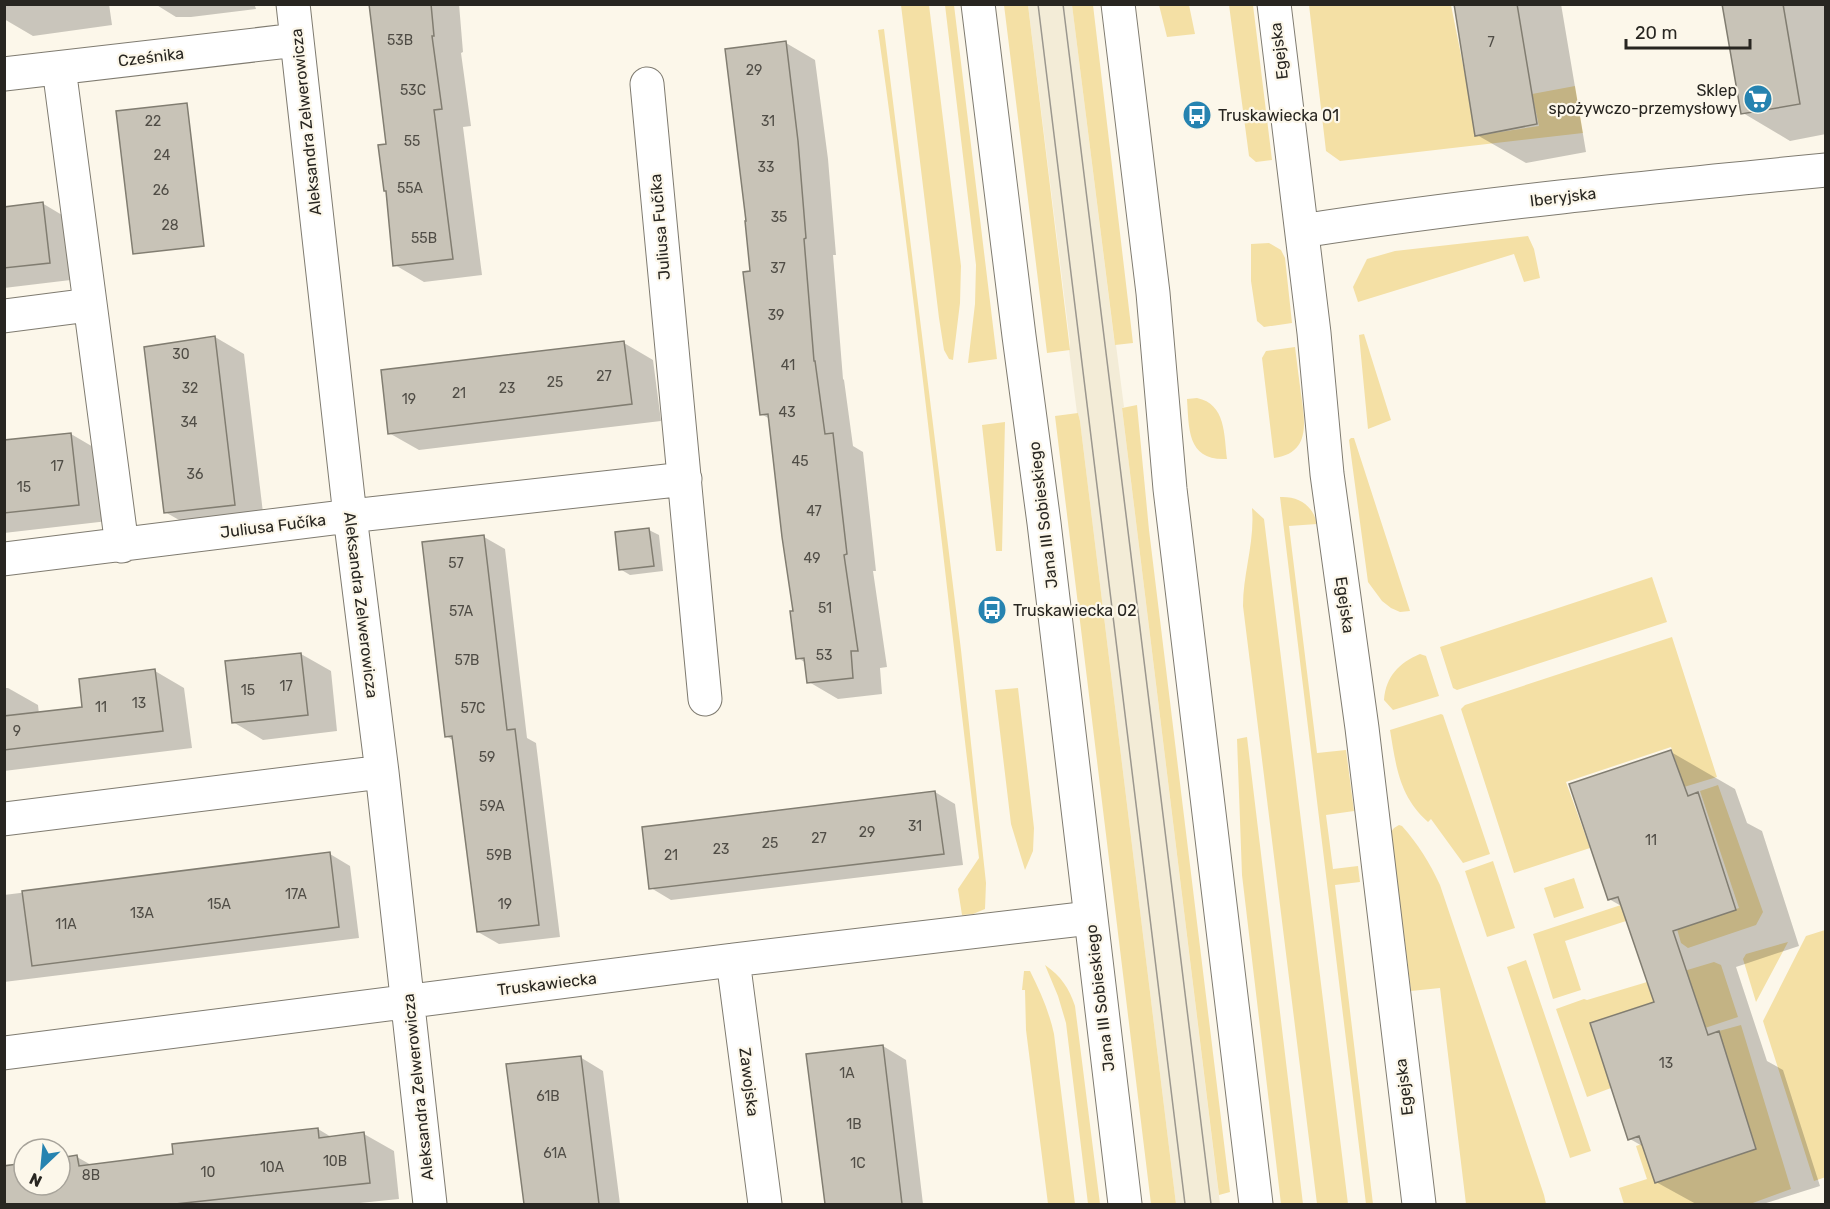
<svg xmlns="http://www.w3.org/2000/svg" width="1830" height="1209" font-family="Rubik,sans-serif">
<style>
.built{fill:#f3ecd7}
.grass{fill:#f4e0a5}
.shadow{fill:#0003}
.building{fill:#c8c3b7;stroke:#817d71;stroke-width:1.5}
.lines{fill:none;stroke-linecap:round;stroke-linejoin:round}
.minor-casing{stroke:#7f7b70;stroke-width:35}
.secondary-casing{stroke:#7f7b70;stroke-width:35}
.minor{stroke:#fff;stroke-width:33}
.secondary{stroke:#fff;stroke-width:33}
.tram{stroke:#9b978e;stroke-width:1.5}
.labels{text-anchor:middle;dominant-baseline:central;stroke-width:4.5;stroke-linejoin:round;paint-order:stroke}
.number-label{font-size:14px;fill:#504d46}
.street-label{font-size:16px;fill:#282621;stroke:#fcf7ea}
.poi-label{font-size:16px;fill:#282621;stroke:#fcf7ea;text-anchor:start}
</style>
<rect width="100%" height="100%" fill="#fcf7ea"/>
<path class="built" d="M 1028,5 L 1072,5 L 1114,338 L 1115,344 L 1116,345 L 1124,407 L 1122,408 L 1220,1204 L 1176,1204 L 1080,421 L 1078,413 L 1077,413 L 1069,350 L 1070,350 L 1070,343 Z"/>
<path class="grass" d="M 901,5 L 929,5 L 961,266 L 960,303 L 953,360 L 949,359 L 944,350 L 939,318 Z
M 945,5 L 954,5 L 997,359 L 968,363 L 975,304 L 976,265 Z
M 1004,5 L 1028,5 L 1070,350 L 1047,353 Z
M 1072,5 L 1093,5 L 1133,343 L 1115,345 Z
M 1159,5 L 1189,5 L 1195,34 L 1167,37 Z
M 1229,5 L 1253,5 L 1272,160 L 1256,162 L 1249,156 Z
M 1309,5 L 1451,5 L 1469,95 L 1475,136 L 1539,126 L 1532,94 L 1575,86 L 1583,133 L 1340,161 L 1326,151 Z
M 884,29 L 961,650 L 986,883 L 985,909 L 973,914 L 962,915 L 958,889 L 979,858 C 945,582 917,305 878,30 Z
M 1528,236 L 1534,249 L 1540,278 L 1524,282 L 1514,254 L 1358,302 L 1353,287 L 1367,259 L 1395,251 Z
M 1269,243 L 1281,250 L 1285,258 L 1292,323 L 1264,327 L 1257,321 L 1251,281 L 1251,244 Z
M 1364,334 L 1391,420 L 1368,429 L 1359,335 Z
M 1295,347 C 1297,363 1299,379 1301,394 C 1305,422 1311,453 1274,458 L 1262,358 L 1266,351 Z
M 1197,398 C 1226,404 1224,435 1227,459 C 1187,461 1189,429 1187,399 Z
M 1137,405 L 1149,530 L 1230,1192 L 1219,1195 L 1122,408 Z
M 1078,413 L 1080,421 L 1176,1204 L 1151,1204 L 1055,416 Z
M 1005,422 L 1002,551 L 996,551 L 982,425 Z
M 1351,438 L 1354,438 L 1410,611 L 1400,612 L 1391,608 L 1382,601 L 1368,582 L 1349,440 Z
M 1280,497 C 1298,496 1313,505 1317,524 L 1289,526 L 1317,753 L 1346,750 L 1354,811 L 1326,815 L 1333,869 L 1358,866 L 1360,882 L 1335,885 L 1373,1204 L 1366,1204 Z
M 1252,508 L 1264,519 L 1348,1204 L 1317,1204 L 1243,606 C 1243,573 1255,542 1252,508 Z
M 1652,577 L 1667,622 L 1457,690 L 1453,688 L 1440,647 Z
M 1672,637 L 1717,777 L 1684,787 L 1671,747 L 1566,782 L 1590,848 L 1514,873 L 1461,709 L 1465,705 Z
M 1420,654 L 1426,656 L 1439,696 L 1393,710 L 1384,700 C 1386,676 1399,663 1420,654 Z
M 1018,688 L 1034,828 L 1033,851 L 1025,870 L 1011,824 L 995,690 Z
M 1441,714 L 1443,715 L 1490,854 L 1463,863 L 1431,819 L 1428,822 C 1399,796 1396,766 1390,730 Z
M 1247,737 L 1303,1204 L 1281,1204 L 1242,875 L 1237,739 Z
M 1718,785 L 1763,912 L 1756,925 L 1688,948 L 1681,943 L 1677,929 L 1739,908 L 1700,791 Z
M 1399,825 L 1402,826 C 1418,844 1430,863 1440,885 L 1544,1195 L 1546,1204 L 1466,1204 L 1440,988 L 1411,991 L 1391,832 L 1394,828 Z
M 1493,861 L 1515,928 L 1487,937 L 1465,871 Z
M 1574,878 L 1584,908 L 1554,918 L 1544,888 Z
M 1621,905 L 1626,921 L 1565,941 L 1581,990 L 1553,999 L 1533,934 Z
M 1825,930 L 1826,1177 L 1814,1181 L 1763,1021 L 1806,936 Z
M 1788,942 L 1756,1002 L 1743,959 L 1746,954 Z
M 1526,960 L 1591,1151 L 1570,1158 L 1507,967 Z
M 1714,962 L 1721,965 L 1738,1017 L 1705,1028 L 1692,989 L 1591,1023 L 1611,1088 L 1587,1097 L 1556,1009 L 1584,999 L 1587,1000 Z
M 1045,965 C 1061,976 1069,988 1075,1006 L 1100,1204 L 1088,1204 L 1066,1023 L 1058,996 Z
M 1024,971 L 1030,971 C 1040,991 1049,1011 1054,1034 L 1075,1204 L 1048,1204 L 1026,1030 L 1025,990 L 1022,990 Z
M 1741,1025 L 1791,1189 L 1750,1204 L 1624,1204 L 1619,1188 L 1647,1179 L 1636,1146 L 1642,1144 L 1655,1182 L 1756,1149 L 1719,1031 Z"/>
<path class="shadow" d="M 4,4 L 109,4 L 112,25 L 33,36 L 4,19 Z
M 155,4 L 266,4 L 255,6 L 256,9 L 191,17 L 176,17 Z
M 370,4 L 459,4 L 463,52 L 461,53 L 471,126 L 463,127 L 482,275 L 424,282 L 395,265 L 387,145 Z
M 1455,4 L 1561,4 L 1586,152 L 1526,163 L 1477,135 Z
M 1723,4 L 1825,4 L 1826,134 L 1790,141 L 1743,113 Z
M 786,43 L 815,60 L 828,159 L 836,255 L 833,255 L 843,379 L 844,380 L 853,446 L 863,452 L 876,571 L 873,571 L 887,667 L 880,668 L 882,694 L 838,699 L 809,682 L 806,663 L 798,658 L 795,612 L 770,419 L 761,414 L 752,273 Z
M 42,203 L 72,221 L 79,279 L 4,288 L 4,208 Z
M 215,337 L 244,354 L 264,521 L 195,529 L 165,512 Z
M 624,343 L 653,360 L 661,421 L 419,450 L 389,433 Z
M 71,434 L 100,451 L 108,521 L 4,533 L 4,442 Z
M 649,530 L 659,535 L 663,571 L 630,575 L 620,569 Z
M 484,537 L 505,549 L 527,738 L 536,743 L 560,937 L 499,944 L 478,932 L 454,741 L 446,736 Z
M 301,654 L 331,671 L 337,731 L 263,740 L 233,722 Z
M 155,671 L 184,688 L 192,748 L 4,771 L 4,688 L 8,688 L 38,705 L 39,714 L 84,709 Z
M 1671,752 L 1735,789 L 1747,823 L 1762,831 L 1799,946 L 1736,967 L 1767,1061 L 1783,1070 L 1820,1186 L 1763,1204 L 1696,1204 L 1656,1182 L 1644,1147 L 1630,1139 L 1656,1003 L 1623,907 L 1609,899 Z
M 935,792 L 955,804 L 963,865 L 671,900 L 651,888 Z
M 330,854 L 350,866 L 359,938 L 4,982 L 4,895 Z
M 883,1046 L 906,1060 L 923,1204 L 827,1204 L 808,1055 Z
M 580,1057 L 603,1071 L 620,1204 L 525,1204 L 508,1066 Z
M 318,1129 L 333,1138 L 364,1134 L 394,1151 L 399,1199 L 350,1204 L 4,1204 L 4,1165 L 24,1163 L 24,1185 L 60,1185 L 60,1159 L 77,1157 L 93,1166 L 175,1156 Z"/>
<path class="building" d="M 369,4 L 431,4 L 434,36 L 432,36 L 442,109 L 434,110 L 453,259 L 393,266 L 386,191 L 384,191 L 378,145 L 386,144 Z
M 1454,4 L 1517,4 L 1537,124 L 1475,136 Z
M 1722,4 L 1783,4 L 1800,104 L 1741,114 Z
M 786,41 L 798,141 L 806,238 L 804,239 L 814,361 L 815,361 L 825,434 L 833,433 L 847,554 L 844,555 L 858,651 L 851,651 L 853,678 L 807,683 L 804,658 L 796,659 L 790,611 L 793,611 L 782,537 L 768,414 L 760,415 L 743,272 L 750,271 L 745,221 L 746,221 L 725,49 Z
M 187,103 L 204,246 L 133,254 L 116,111 Z
M 43,202 L 50,263 L 4,268 L 4,207 Z
M 215,336 L 235,505 L 164,513 L 144,347 Z
M 624,341 L 632,404 L 388,434 L 381,370 Z
M 71,433 L 79,505 L 4,513 L 4,440 Z
M 649,528 L 654,566 L 619,570 L 615,532 Z
M 484,535 L 507,730 L 515,729 L 539,925 L 477,932 L 452,736 L 445,737 L 422,542 Z
M 301,653 L 308,715 L 232,723 L 225,661 Z
M 155,669 L 163,731 L 4,750 L 4,716 L 82,707 L 79,679 Z
M 1671,750 L 1688,796 L 1698,792 L 1736,910 L 1673,931 L 1708,1035 L 1719,1031 L 1756,1149 L 1655,1183 L 1639,1136 L 1628,1140 L 1590,1023 L 1654,1002 L 1618,897 L 1608,900 L 1569,784 Z
M 935,791 L 944,854 L 649,889 L 642,827 Z
M 330,852 L 339,927 L 32,966 L 22,891 Z
M 883,1045 L 902,1204 L 825,1204 L 806,1054 Z
M 581,1056 L 599,1204 L 524,1204 L 506,1064 Z
M 318,1128 L 319,1138 L 364,1132 L 370,1183 L 175,1204 L 4,1204 L 4,1166 L 24,1163 L 24,1185 L 60,1185 L 60,1158 L 77,1155 L 79,1166 L 173,1154 L 172,1144 Z"/>
<g class="lines">
<g class="minor-casing">
<path id="minor" d="M 293,4 L 350,516 L 382,772 L 430,1204
M 1274,4 L 1314,333 L 1327,474 L 1362,728 L 1419,1204
M 59,68 L 122,546
M 4,74 L 297,40
M 647,84 L 705,699
M 1302,231 C 1475,204 1650,187 1826,170
M 4,316 L 89,305
M 4,559 L 350,516 L 685,479
M 4,819 L 382,772
M 733,960 L 765,1204
M 4,1053 L 733,960 L 1090,918"/>
</g>
<g class="secondary-casing">
<path id="secondary" d="M 978,4 L 1019,336 L 1044,523 L 1125,1204
M 1118,4 L 1153,293 L 1170,489 L 1256,1204"/>
</g>
<use href="#minor" class="minor"/>
<use href="#secondary" class="secondary"/>
<path class="tram" d="M 1038,4 L 1185,1204
M 1063,4 L 1211,1204"/>
</g>
<defs>
<g id="supermarket-disc" transform="scale(1.5)"><circle r="9.5" fill="#2683b0" stroke="#fcf7ea"/><path d="M-6-5.5h2.5l.6 2H6L4.5 2H-2.5L-4.4-4H-6ZM-1.5 3.2a1.3 1.3 0 1 0 .1 0ZM3 3.2a1.3 1.3 0 1 0 .1 0Z" fill="#fff"/></g>
<g id="bus-disc" transform="scale(1.5)"><circle r="9.5" fill="#2683b0" stroke="#fcf7ea"/><path d="M-5-6H5V4H4V6H2V4H-2V6H-4V4H-5ZM-3.5-4V0h7V-4ZM-3.5 1.2v1.5H-2V1.2ZM2 1.2v1.5H3.5V1.2Z" fill="#fff"/></g>
</defs>
<g fill-rule="evenodd">
<use href="#supermarket-disc" x="1758" y="99"/>
<use href="#bus-disc" x="1197" y="115"/>
<use href="#bus-disc" x="992" y="610"/>
</g>
<g class="labels">
<g class="number-label">
<text x="400" y="40">53B</text>
<text x="1491" y="42">7</text>
<text x="754" y="70">29</text>
<text x="413" y="90">53C</text>
<text x="153" y="121">22</text>
<text x="768" y="121">31</text>
<text x="412" y="141">55</text>
<text x="162" y="155">24</text>
<text x="766" y="167">33</text>
<text x="410" y="188">55A</text>
<text x="161" y="190">26</text>
<text x="779" y="217">35</text>
<text x="170" y="225">28</text>
<text x="424" y="238">55B</text>
<text x="778" y="268">37</text>
<text x="776" y="315">39</text>
<text x="181" y="354">30</text>
<text x="788" y="365">41</text>
<text x="604" y="376">27</text>
<text x="555" y="382">25</text>
<text x="190" y="388">32</text>
<text x="507" y="388">23</text>
<text x="459" y="393">21</text>
<text x="409" y="399">19</text>
<text x="787" y="412">43</text>
<text x="189" y="422">34</text>
<text x="800" y="461">45</text>
<text x="57" y="466">17</text>
<text x="195" y="474">36</text>
<text x="24" y="487">15</text>
<text x="814" y="511">47</text>
<text x="812" y="558">49</text>
<text x="456" y="563">57</text>
<text x="825" y="608">51</text>
<text x="461" y="611">57A</text>
<text x="824" y="655">53</text>
<text x="467" y="660">57B</text>
<text x="286" y="686">17</text>
<text x="248" y="690">15</text>
<text x="139" y="703">13</text>
<text x="101" y="707">11</text>
<text x="473" y="708">57C</text>
<text x="17" y="731">9</text>
<text x="487" y="757">59</text>
<text x="492" y="806">59A</text>
<text x="915" y="826">31</text>
<text x="867" y="832">29</text>
<text x="819" y="838">27</text>
<text x="1651" y="840">11</text>
<text x="770" y="843">25</text>
<text x="721" y="849">23</text>
<text x="499" y="855">59B</text>
<text x="671" y="855">21</text>
<text x="296" y="894">17A</text>
<text x="219" y="904">15A</text>
<text x="505" y="904">19</text>
<text x="142" y="913">13A</text>
<text x="66" y="924">11A</text>
<text x="1666" y="1063">13</text>
<text x="847" y="1073">1A</text>
<text x="548" y="1096">61B</text>
<text x="854" y="1124">1B</text>
<text x="555" y="1153">61A</text>
<text x="335" y="1161">10B</text>
<text x="858" y="1163">1C</text>
<text x="272" y="1167">10A</text>
<text x="208" y="1172">10</text>
<text x="91" y="1175">8B</text>
</g>
<g class="street-label">
<text transform="translate(1279 51) rotate(-97)">Egejska</text>
<text transform="translate(151 57) rotate(-7)">Cześnika</text>
<text transform="translate(306 122) rotate(-96)">Aleksandra Zelwerowicza</text>
<text transform="translate(1563 197) rotate(-7)">Iberyjska</text>
<text transform="translate(660 227) rotate(-95)">Juliusa Fučíka</text>
<text transform="translate(1043 515) rotate(-97)">Jana III Sobieskiego</text>
<text transform="translate(273 526) rotate(-7)">Juliusa Fučíka</text>
<text transform="translate(361 605) rotate(83)">Aleksandra Zelwerowicza</text>
<text transform="translate(1345 605) rotate(82)">Egejska</text>
<text transform="translate(547 984) rotate(-7)">Truskawiecka</text>
<text transform="translate(1100 998) rotate(-97)">Jana III Sobieskiego</text>
<text transform="translate(749 1082) rotate(83)">Zawojska</text>
<text transform="translate(418 1087) rotate(-96)">Aleksandra Zelwerowicza</text>
<text transform="translate(1404 1087) rotate(-97)">Egejska</text>
</g>
<g class="poi-label">
<text x="1737" y="90" text-anchor="end">Sklep<tspan x="1737" dy="18">spożywczo-przemysłowy</tspan></text>
<text x="1218" y="115">Truskawiecka 01</text>
<text x="1013" y="610">Truskawiecka 02</text>
</g>
</g>
<rect width="1830" height="1209" fill="none" stroke="#282621" stroke-width="12"/>
<g transform="translate(42 1167) rotate(206)"><circle r="28" fill="#fcf7ea" stroke="#a7a39a" stroke-width="1.5"/>
<path d="M0-4.5L10 22L0 15L-10 22Z" fill="#2683b0"/>
<text y="-9" font-size="16" font-weight="bold" text-anchor="middle" fill="#282621">N</text>
</g>
<path d="M1626 39v9h124v-9" fill="none" stroke="#282621" stroke-width="3"/>
<text x="1635" y="39" font-size="18" fill="#282621" stroke="#fcf7ea" stroke-width="4.5" paint-order="stroke">20 m</text>
</svg>
